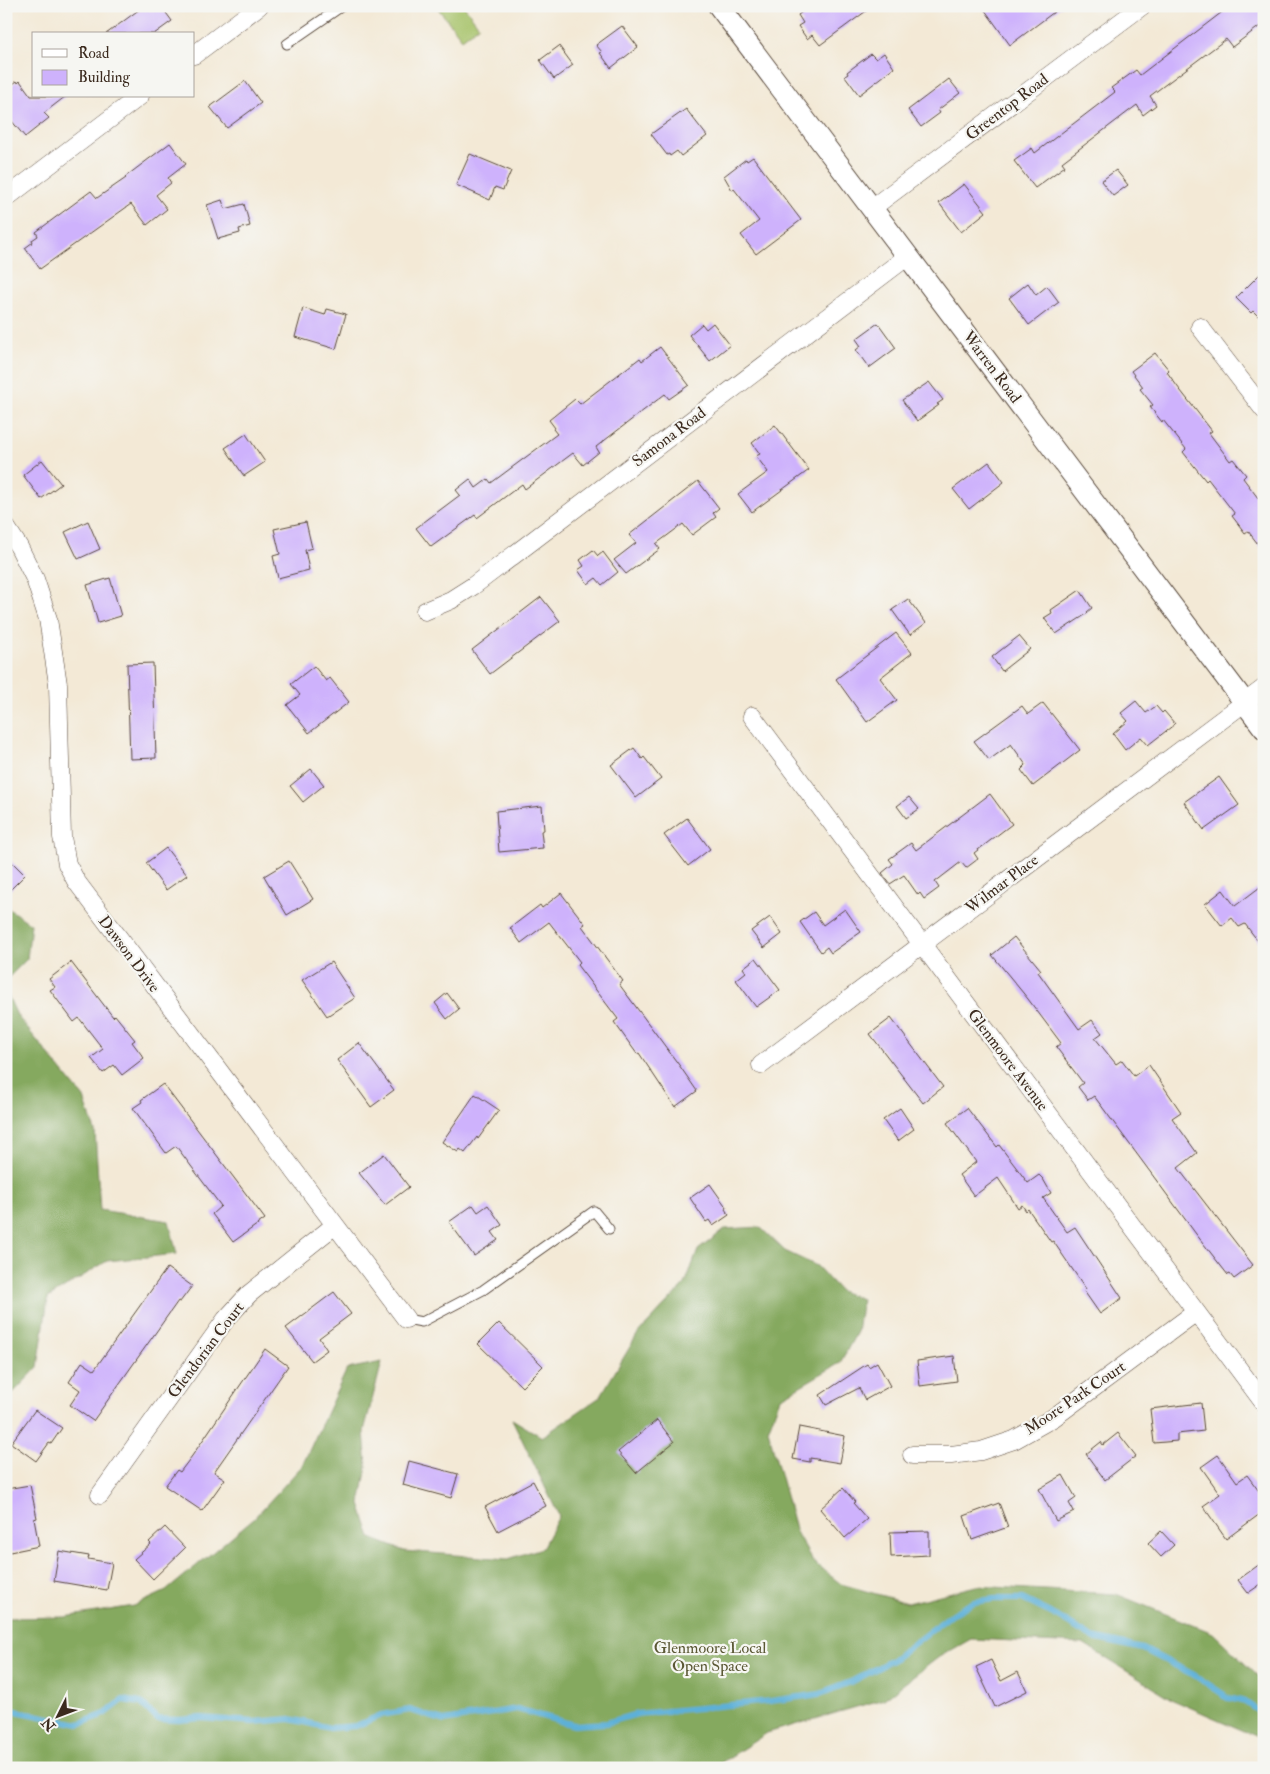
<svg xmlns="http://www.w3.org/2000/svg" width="1270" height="1774" font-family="'IM FELL Double Pica',serif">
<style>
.green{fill:#a7c36a;stroke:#717644}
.forest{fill:#85a95e;stroke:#606a3e}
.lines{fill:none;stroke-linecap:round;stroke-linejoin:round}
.stream{stroke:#5db0d8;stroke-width:6}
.building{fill:#ceb2fc}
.service-casing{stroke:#57473a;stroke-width:11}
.minor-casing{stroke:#57473a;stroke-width:19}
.tertiary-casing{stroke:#57473a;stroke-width:23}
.service{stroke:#fff;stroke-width:9}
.minor{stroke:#fff;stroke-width:18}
.tertiary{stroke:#fff;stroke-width:21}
.labels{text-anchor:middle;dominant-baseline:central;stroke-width:4.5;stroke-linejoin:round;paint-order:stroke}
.street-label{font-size:16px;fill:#3b2a1e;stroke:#f6f6f2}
.park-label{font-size:16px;fill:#5b5835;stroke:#f6f6f2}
</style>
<rect width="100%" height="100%" fill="#f6f6f2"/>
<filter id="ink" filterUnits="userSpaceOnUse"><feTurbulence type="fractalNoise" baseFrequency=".02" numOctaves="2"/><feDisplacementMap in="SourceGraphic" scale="10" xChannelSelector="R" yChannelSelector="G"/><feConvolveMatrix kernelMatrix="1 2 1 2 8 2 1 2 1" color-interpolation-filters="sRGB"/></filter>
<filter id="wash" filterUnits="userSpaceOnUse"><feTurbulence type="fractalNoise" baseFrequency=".0096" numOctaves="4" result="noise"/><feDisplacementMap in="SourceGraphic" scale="20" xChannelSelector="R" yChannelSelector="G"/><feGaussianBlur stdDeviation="1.12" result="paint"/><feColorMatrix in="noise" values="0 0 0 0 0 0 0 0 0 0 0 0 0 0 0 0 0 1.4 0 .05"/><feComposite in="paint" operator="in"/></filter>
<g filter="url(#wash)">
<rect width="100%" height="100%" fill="#f3e9d6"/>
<path class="green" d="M 464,6 L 479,26 L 462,39 L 437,7 Z"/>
<path class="forest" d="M 6,907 L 31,924 L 27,959 L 6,980 Z
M 6,992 L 18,1017 L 84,1098 L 95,1131 L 100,1210 L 169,1221 L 177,1254 L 107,1261 L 48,1298 L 38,1367 L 14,1392 L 6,1395 Z
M 760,1227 L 785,1251 L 817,1266 L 840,1291 L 862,1299 L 857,1332 L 840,1363 L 780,1398 L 768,1430 L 796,1532 L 813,1562 L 841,1584 L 908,1603 L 976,1586 L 1116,1594 L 1213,1633 L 1264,1682 L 1264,1741 L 1258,1737 L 1173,1700 L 1083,1644 L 971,1639 L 939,1657 L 884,1699 L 767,1733 L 713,1768 L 6,1768 L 6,1618 L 65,1617 L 134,1606 L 166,1591 L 254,1518 L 302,1466 L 347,1369 L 382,1362 L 364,1431 L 367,1466 L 360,1504 L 371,1538 L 404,1551 L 508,1559 L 542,1548 L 559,1516 L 512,1419 L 542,1437 L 600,1397 L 637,1335 L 685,1284 L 698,1250 L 725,1229 Z"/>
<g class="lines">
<path class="stream" d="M 6,1709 L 79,1724 L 105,1714 L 123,1700 L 141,1703 L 157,1719 L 179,1720 L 201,1718 L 254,1722 L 290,1719 L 330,1728 L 356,1726 L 381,1715 L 410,1710 L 444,1721 L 517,1709 L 574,1725 L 606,1723 L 637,1714 L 771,1701 L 820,1694 L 853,1681 L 894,1659 L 952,1614 L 974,1602 L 994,1599 L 1022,1599 L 1051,1613 L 1093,1638 L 1143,1649 L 1194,1675 L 1229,1698 L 1245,1702 L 1264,1715"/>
</g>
<g id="blocks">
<path class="building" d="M 144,6 L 161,6 L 172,21 L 154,34 L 106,34 Z
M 810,6 L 873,6 L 820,45 L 812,35 L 807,39 L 798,26 L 803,23 L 798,15 Z
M 982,6 L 1062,6 L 1010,45 Z
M 1230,6 L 1264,6 L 1264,23 L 1232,47 L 1226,39 L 1150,96 L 1156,105 L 1143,115 L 1137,105 L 1062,162 L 1065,166 L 1035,188 L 1014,161 L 1032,148 L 1035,153 L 1115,92 L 1111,88 L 1136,70 L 1140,75 Z
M 622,26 L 638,47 L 611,68 L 600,53 L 602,52 L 596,45 Z
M 559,46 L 573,65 L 554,79 L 540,60 Z
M 884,53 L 894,68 L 859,95 L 845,76 L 848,74 L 847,72 L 871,54 L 876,59 Z
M 949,79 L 960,93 L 938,110 L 940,113 L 921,127 L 908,110 Z
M 17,81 L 18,83 L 20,81 L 31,96 L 66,96 L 44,113 L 49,118 L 25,137 L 6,114 L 6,89 Z
M 245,81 L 261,103 L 227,128 L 210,107 Z
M 686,109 L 707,136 L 681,156 L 677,151 L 670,156 L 669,154 L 667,155 L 651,134 Z
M 170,143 L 186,164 L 168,178 L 171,183 L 156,195 L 167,209 L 147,225 L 131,204 L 40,269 L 25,248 L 33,242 L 32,240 L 38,236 L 36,232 L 91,191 L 97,198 L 126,178 L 125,177 Z
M 470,154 L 511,171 L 503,190 L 495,187 L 490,200 L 456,185 Z
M 753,157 L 801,220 L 756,254 L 741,235 L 759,221 L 734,189 L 732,190 L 724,176 L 746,159 L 747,161 Z
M 1116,170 L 1128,185 L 1113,196 L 1101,181 Z
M 964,184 L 986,212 L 961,232 L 939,203 Z
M 222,200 L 225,209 L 244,204 L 250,226 L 239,229 L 240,233 L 218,239 L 207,205 Z
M 1264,270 L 1264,322 L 1253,311 L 1251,313 L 1236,298 Z
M 1028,283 L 1036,295 L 1047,286 L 1059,302 L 1029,325 L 1009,298 Z
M 303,308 L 325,315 L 327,309 L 346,314 L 336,349 L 295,337 Z
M 713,323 L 730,345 L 710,361 L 689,335 L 702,324 L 706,329 Z
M 878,323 L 896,348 L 869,368 L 856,350 L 861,346 L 856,339 Z
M 660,347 L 689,385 L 669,399 L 665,394 L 596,447 L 599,452 L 583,465 L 573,453 L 525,489 L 522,484 L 477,518 L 475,515 L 431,547 L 416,528 L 460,495 L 456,490 L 470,479 L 476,488 L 488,479 L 491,483 L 557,434 L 553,429 L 555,428 L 549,420 L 575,399 L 580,404 L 640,358 L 642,361 Z
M 1155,353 L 1169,370 L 1167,372 L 1177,386 L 1212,431 L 1209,433 L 1230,461 L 1233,459 L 1246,475 L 1243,478 L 1264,506 L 1264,552 L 1248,531 L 1245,533 L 1232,516 L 1235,514 L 1208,479 L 1206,481 L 1183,452 L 1186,449 L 1163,420 L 1162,422 L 1150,407 L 1153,405 L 1140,389 L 1143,387 L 1131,371 Z
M 929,382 L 943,400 L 937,404 L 939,405 L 917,421 L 902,400 Z
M 775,425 L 809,470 L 752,512 L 738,494 L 768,472 L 756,456 L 760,454 L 752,443 Z
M 246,434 L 265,462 L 244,476 L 225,448 Z
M 42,460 L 61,484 L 41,499 L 23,475 Z
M 989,462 L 1004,482 L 969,509 L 953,489 Z
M 698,481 L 719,508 L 713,513 L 716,517 L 692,535 L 683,524 L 656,544 L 660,549 L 626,574 L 614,560 L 636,543 L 629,535 Z
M 88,521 L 100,549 L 78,559 L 65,532 Z
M 306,522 L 312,548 L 305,550 L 309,570 L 278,578 L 273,556 L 280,554 L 274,529 Z
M 593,550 L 598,556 L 603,552 L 618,572 L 602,585 L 596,578 L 588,584 L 578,570 L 584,566 L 580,560 Z
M 110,578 L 121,616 L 98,623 L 87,585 Z
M 1080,590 L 1092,608 L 1087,612 L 1088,613 L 1056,634 L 1044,618 L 1052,613 L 1051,610 Z
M 541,597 L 560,621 L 490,674 L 472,650 Z
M 908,599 L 926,623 L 910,635 L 892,610 Z
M 896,633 L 912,653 L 880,678 L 897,700 L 867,722 L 836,679 Z
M 1019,636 L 1030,649 L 1002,671 L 992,657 Z
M 153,663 L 156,758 L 130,759 L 127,664 Z
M 314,666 L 326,681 L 330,678 L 349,702 L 309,733 L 287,705 L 300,695 L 291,684 Z
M 1136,701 L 1146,713 L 1156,706 L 1162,713 L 1164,711 L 1175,724 L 1148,745 L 1141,737 L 1125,750 L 1113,734 L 1128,721 L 1121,713 Z
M 1043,703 L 1080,750 L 1033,786 L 1021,770 L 1026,765 L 1011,744 L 989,760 L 974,741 L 1022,706 L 1028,714 Z
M 634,748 L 642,759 L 644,757 L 661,779 L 636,798 L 611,765 Z
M 311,769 L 324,785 L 303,802 L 290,786 Z
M 1219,777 L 1239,805 L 1204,830 L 1184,802 Z
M 990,794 L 1012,824 L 974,853 L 978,859 L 966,868 L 961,862 L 935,882 L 939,888 L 924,899 L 920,893 L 918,895 L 904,875 L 890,884 L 882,873 L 893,864 L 889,859 L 911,843 L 916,850 Z
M 909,797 L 919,809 L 906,818 L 897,806 Z
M 542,806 L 544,830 L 541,831 L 543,848 L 499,852 L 496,811 Z
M 687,818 L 710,849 L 688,866 L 664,835 Z
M 166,848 L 187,875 L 166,890 L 146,863 Z
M 6,856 L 25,875 L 6,894 Z
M 289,861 L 313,899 L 287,915 L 264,876 Z
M 1264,884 L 1264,949 L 1245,924 L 1239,927 L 1232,918 L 1222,926 L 1205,904 L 1223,890 L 1235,906 Z
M 561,893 L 585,924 L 582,926 L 623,981 L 619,984 L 679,1065 L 697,1091 L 675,1107 L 639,1053 L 637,1054 L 614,1022 L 618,1019 L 577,965 L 580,962 L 549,922 L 521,943 L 510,928 L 540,905 L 542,908 Z
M 845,909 L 861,932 L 831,953 L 827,947 L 821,952 L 800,922 L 814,912 L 823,925 Z
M 770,917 L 782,934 L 764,948 L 751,931 Z
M 1014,937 L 1041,970 L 1038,972 L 1079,1029 L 1092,1020 L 1102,1033 L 1095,1038 L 1116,1064 L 1122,1060 L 1134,1076 L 1149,1065 L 1181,1112 L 1172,1118 L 1197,1153 L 1178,1168 L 1253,1265 L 1234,1279 L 1230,1274 L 1228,1275 L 1196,1234 L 1094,1096 L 1088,1100 L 1078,1087 L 1083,1083 L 1056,1047 L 1061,1043 L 1028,999 L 992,955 Z
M 756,958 L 780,990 L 756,1007 L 736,980 L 746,972 L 743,968 Z
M 71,962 L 113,1017 L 115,1015 L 135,1040 L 132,1042 L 144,1058 L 122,1075 L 114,1065 L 103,1073 L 91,1058 L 103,1049 L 79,1018 L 74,1022 L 50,990 L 55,987 L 49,979 Z
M 331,962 L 355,998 L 327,1016 L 302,980 Z
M 447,993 L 459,1009 L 447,1019 L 435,1003 Z
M 891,1018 L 943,1087 L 923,1103 L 870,1034 Z
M 359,1043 L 394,1090 L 371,1107 L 337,1060 Z
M 163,1084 L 265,1219 L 233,1242 L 212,1214 L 221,1206 L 176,1146 L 166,1153 L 133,1108 L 142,1102 L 141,1100 Z
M 475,1094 L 499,1110 L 478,1139 L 477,1137 L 465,1153 L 460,1149 L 458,1152 L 442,1142 Z
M 900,1108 L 914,1129 L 898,1141 L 883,1120 Z
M 967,1108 L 997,1147 L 999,1145 L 1028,1183 L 1039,1175 L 1043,1179 L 1051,1193 L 1043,1198 L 1067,1232 L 1075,1227 L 1122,1298 L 1100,1314 L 1084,1291 L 1086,1289 L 1053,1241 L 1051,1242 L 1028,1209 L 1026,1211 L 1022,1205 L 1018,1208 L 998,1178 L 974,1196 L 959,1175 L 976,1162 L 947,1123 Z
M 384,1154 L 409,1187 L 385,1205 L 359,1173 Z
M 710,1184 L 727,1208 L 725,1209 L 729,1215 L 713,1226 L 709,1220 L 706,1222 L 690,1198 Z
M 473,1205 L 478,1212 L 488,1205 L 502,1225 L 492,1232 L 498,1240 L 474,1256 L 449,1222 Z
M 167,1268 L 192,1286 L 180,1302 L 178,1301 L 93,1421 L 70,1405 L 80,1390 L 69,1382 L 82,1362 L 94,1370 Z
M 334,1292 L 351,1314 L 319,1338 L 327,1350 L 312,1361 L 286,1328 Z
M 499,1323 L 543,1366 L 522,1387 L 478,1344 Z
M 265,1349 L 288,1366 L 214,1472 L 225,1479 L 202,1511 L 165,1486 L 177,1470 L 180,1472 L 192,1456 Z
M 954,1356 L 957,1381 L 920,1386 L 917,1361 Z
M 877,1362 L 890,1386 L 865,1400 L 859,1388 L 826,1405 L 820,1395 L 867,1364 L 869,1367 Z
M 1201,1403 L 1204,1431 L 1177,1434 L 1177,1441 L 1154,1443 L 1150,1409 Z
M 35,1410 L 62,1428 L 51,1444 L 49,1443 L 36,1461 L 11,1443 Z
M 657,1420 L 674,1442 L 636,1473 L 618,1452 Z
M 799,1427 L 845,1436 L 840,1463 L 810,1458 L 810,1462 L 793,1459 Z
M 1118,1433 L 1136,1456 L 1105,1480 L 1086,1454 L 1101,1442 L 1103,1445 Z
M 1218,1455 L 1237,1482 L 1247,1475 L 1264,1498 L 1264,1511 L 1226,1539 L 1203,1506 L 1220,1494 L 1201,1467 Z
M 409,1461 L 458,1474 L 451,1498 L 403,1485 Z
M 1063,1475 L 1076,1498 L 1069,1503 L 1074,1512 L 1056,1521 L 1039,1489 Z
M 533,1481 L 546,1506 L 498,1531 L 485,1507 Z
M 30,1485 L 37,1518 L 34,1519 L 39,1546 L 10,1552 L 6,1534 L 6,1489 Z
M 843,1488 L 855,1502 L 853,1503 L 867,1519 L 845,1538 L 820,1509 Z
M 999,1503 L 1008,1527 L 972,1540 L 964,1516 Z
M 165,1527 L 185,1548 L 153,1579 L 134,1559 L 151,1544 L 149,1542 Z
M 929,1531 L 929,1555 L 891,1557 L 890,1532 Z
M 1161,1531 L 1174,1545 L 1161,1557 L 1148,1543 Z
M 59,1551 L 89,1556 L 88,1559 L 112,1563 L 107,1590 L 54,1581 Z
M 1264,1561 L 1264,1582 L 1248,1593 L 1238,1580 Z
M 991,1660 L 1001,1681 L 1018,1672 L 1027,1691 L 995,1707 L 976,1667 Z"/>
</g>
</g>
<g filter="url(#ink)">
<use href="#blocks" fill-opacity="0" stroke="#57473a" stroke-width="1"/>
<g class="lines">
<g class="service-casing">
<path id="service" d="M 287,44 L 342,6
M 406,1319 L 422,1322 L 483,1290 L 594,1211 L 609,1229"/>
</g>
<g class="minor-casing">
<path id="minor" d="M 194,55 L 259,6
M 6,198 L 140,96
M 872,208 L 1142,6
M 1200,327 L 1264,410
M 6,527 L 19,547 L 35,579 L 48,619 L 58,684 L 62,837 L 67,864 L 76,881 L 406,1319
M 425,611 L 451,600 L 473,586 L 908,256
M 752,716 L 1264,1403
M 761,1065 L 1264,688
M 912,1455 L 951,1455 L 981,1451 L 1014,1440 L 1053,1418 L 1196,1312
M 100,1495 L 226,1319 L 249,1294 L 335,1225"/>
</g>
<g class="tertiary-casing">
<path id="tertiary" d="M 719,6 L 1264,728"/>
</g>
<use href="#service" class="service"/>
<use href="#minor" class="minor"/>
<use href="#tertiary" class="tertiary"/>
</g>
</g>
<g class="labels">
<g class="street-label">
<text transform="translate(1007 107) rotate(-37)">Greentop Road</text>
<text transform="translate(992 367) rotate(53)">Warren Road</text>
<text transform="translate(669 437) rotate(-37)">Samona Road</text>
<text transform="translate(1002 884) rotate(-37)">Wilmar Place</text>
<text transform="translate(129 954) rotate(53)">Dawson Drive</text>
<text transform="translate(1008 1060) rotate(53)">Glenmoore Avenue</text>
<text transform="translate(206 1350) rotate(-53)">Glendorian Court</text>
<text transform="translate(1075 1398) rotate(-34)">Moore Park Court</text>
</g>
<g class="park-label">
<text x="710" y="1648">Glenmoore Local<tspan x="710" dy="18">Open Space</tspan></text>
</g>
</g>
<rect width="1270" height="1774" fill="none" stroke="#f6f6f2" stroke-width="25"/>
<rect x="32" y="32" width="162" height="65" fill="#f6f6f2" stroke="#aba49d"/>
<rect x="42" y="49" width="25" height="8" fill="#ffffff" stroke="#aba49d"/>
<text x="78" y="58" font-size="15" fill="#3b2a1e">Road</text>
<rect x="42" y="70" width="25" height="15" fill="#ceb2fc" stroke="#aba49d"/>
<text x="78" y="82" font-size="15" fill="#3b2a1e">Building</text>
<g transform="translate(58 1716) rotate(228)" stroke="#f6f6f2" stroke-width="4" paint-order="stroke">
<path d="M0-4L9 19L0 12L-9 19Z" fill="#3b2a1e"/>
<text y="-8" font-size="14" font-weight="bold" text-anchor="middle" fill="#3b2a1e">N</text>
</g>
</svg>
